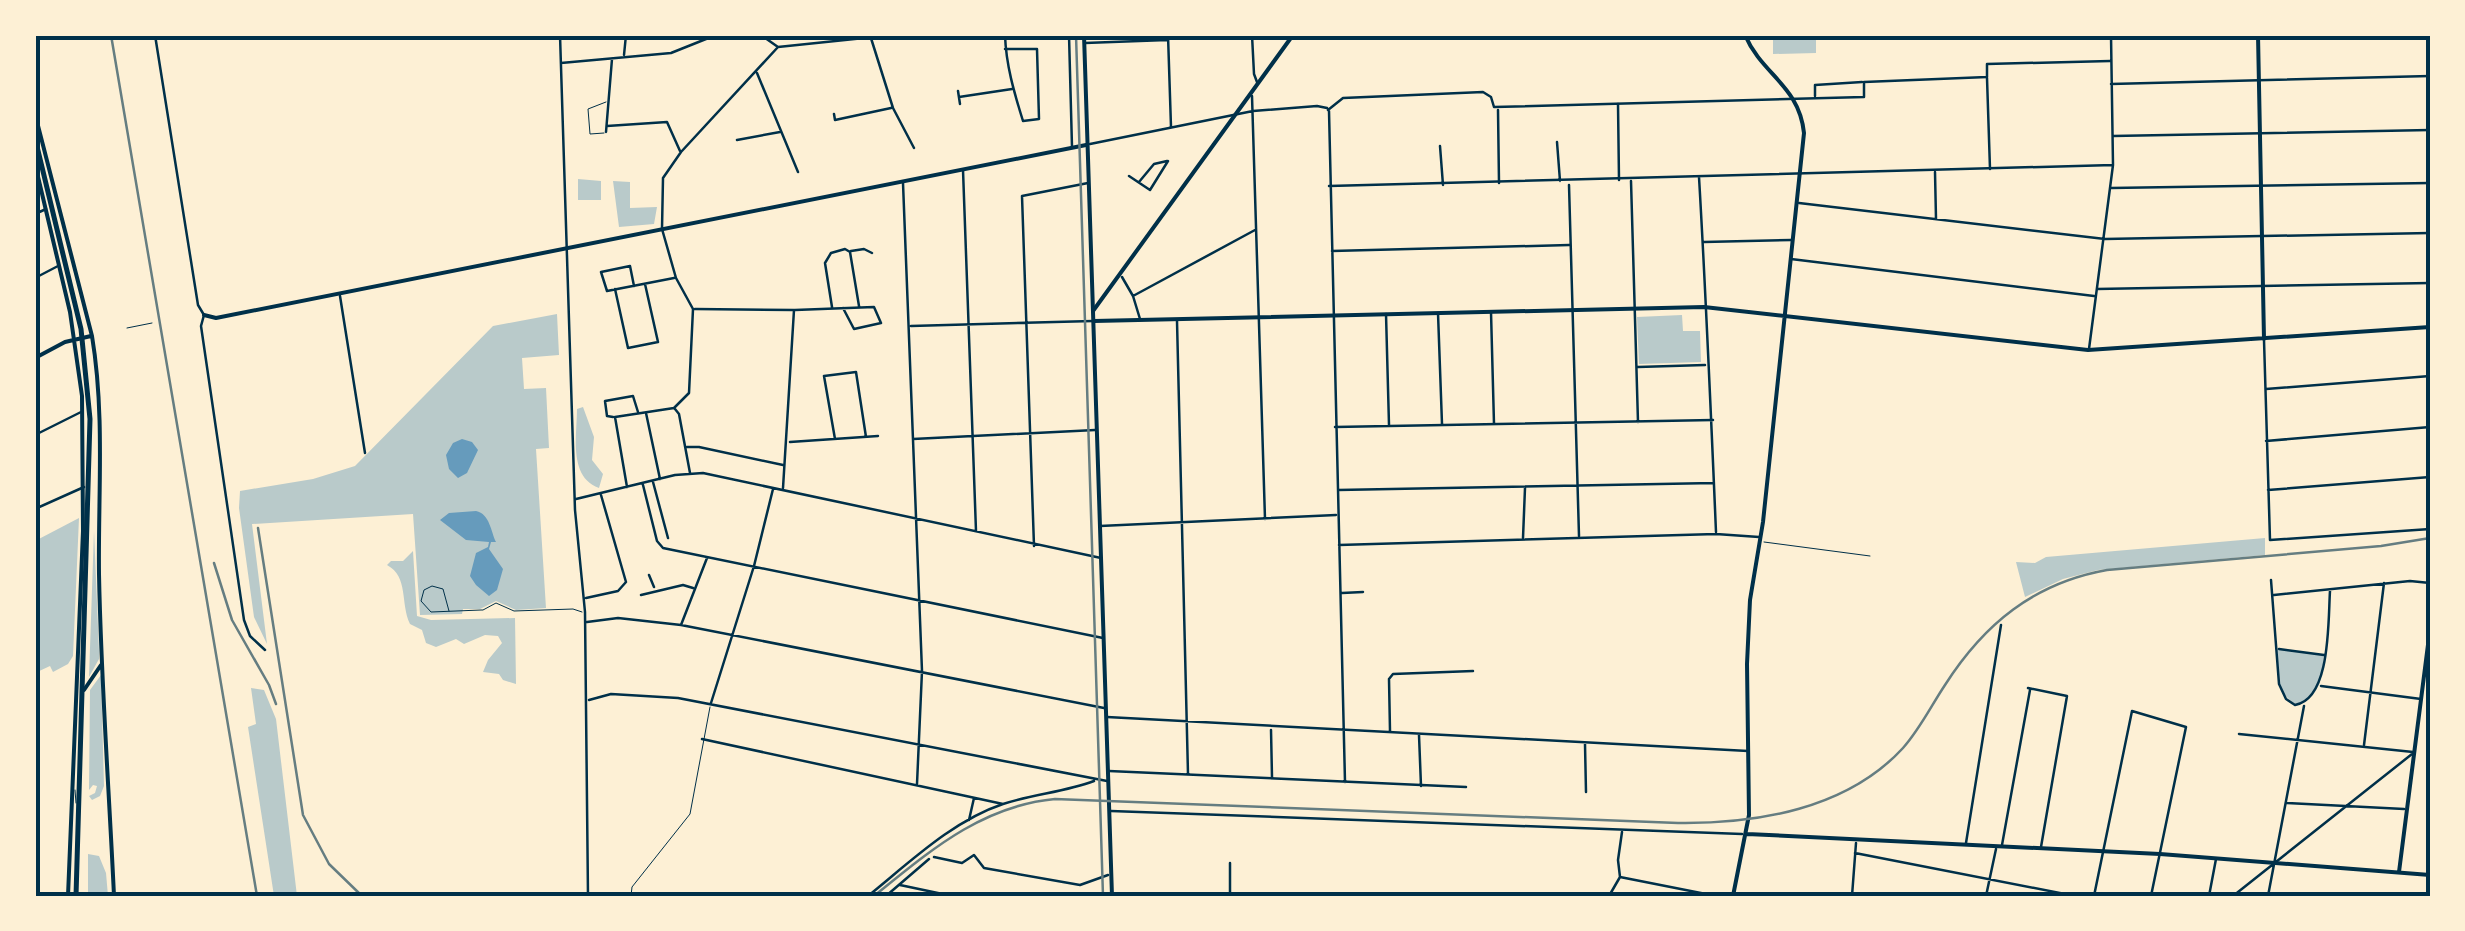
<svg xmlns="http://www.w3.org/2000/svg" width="2465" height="931" font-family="Lato,sans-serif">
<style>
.green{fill:#b9caca}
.water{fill:#669bbc}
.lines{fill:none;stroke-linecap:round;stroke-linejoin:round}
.service{stroke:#003049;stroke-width:1}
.pedestrian{stroke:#003049;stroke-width:2.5}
.minor{stroke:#003049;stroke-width:2.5}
.tertiary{stroke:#003049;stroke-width:4}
.secondary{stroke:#003049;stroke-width:4}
.primary{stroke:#003049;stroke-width:5}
.tram{stroke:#657d81;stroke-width:2.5}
.rail{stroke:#657d81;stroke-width:2.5}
.neatline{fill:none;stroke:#003049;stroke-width:4}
</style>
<rect width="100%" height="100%" fill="#fdf0d5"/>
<path class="green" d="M 1816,35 L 1816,53 L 1773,54 L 1773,36 Z
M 578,179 L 601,181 L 601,200 L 578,200 Z
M 613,181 L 630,182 L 630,208 L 657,207 L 654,224 L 619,227 Z
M 557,314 L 559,355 L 522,358 L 524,389 L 546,388 L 549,448 L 536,449 L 546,608 L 516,610 L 496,601 L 480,609 L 463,609 L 462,614 L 420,615 L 413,514 L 252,524 L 267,644 L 254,617 L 239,508 L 240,491 L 313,479 L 355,466 L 493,326 Z
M 1682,315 L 1683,331 L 1700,331 L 1701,362 L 1639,364 L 1637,317 Z
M 583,407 L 594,437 L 592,460 L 603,474 L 599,488 C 568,477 577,435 577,409 Z
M 79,518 L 73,656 L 68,664 L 53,672 L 50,666 L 35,673 L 35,541 Z
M 94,531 L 99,651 L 99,659 L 89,677 Z
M 2265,538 L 2265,555 L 2098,570 L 2063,579 L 2025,597 L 2016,562 L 2035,563 L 2046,557 Z
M 413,551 L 417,616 L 431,620 L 515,618 L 516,684 L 503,680 L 499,674 L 483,672 L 488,660 L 502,643 L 498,636 L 485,635 L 464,644 L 456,639 L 436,647 L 426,643 L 422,630 L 410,624 C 400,603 409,577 387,565 L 391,561 L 403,561 Z
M 2277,649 L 2324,655 C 2322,676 2321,697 2297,705 C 2275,693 2278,672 2277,649 Z
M 101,675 L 104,786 L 100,796 L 92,800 L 89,796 L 95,793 L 97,786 L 93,785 L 89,790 L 90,690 Z
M 251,688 L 264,690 L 276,719 L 297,896 L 274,896 L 248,727 L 256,724 Z
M 88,854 L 99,856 L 106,873 L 108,896 L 88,896 Z"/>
<path class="water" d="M 462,439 L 472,442 L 478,450 L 467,473 L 458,478 L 449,469 L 446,455 L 453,443 Z
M 476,511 C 490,514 491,532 496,542 L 491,542 L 489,549 L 503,569 L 497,590 L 489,596 L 476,585 L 470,576 L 476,553 L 488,547 L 489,542 L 466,540 L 440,520 L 449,513 Z"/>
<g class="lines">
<path class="service" d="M 604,133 L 590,134 L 588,109 L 606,102
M 127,328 L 152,323
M 1764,542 L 1870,556
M 449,611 L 443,589 L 432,586 L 424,590 L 421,601 L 431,612 L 481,610 L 483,610 L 496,603 L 514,611 L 573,609 L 582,612
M 75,790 L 76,803
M 631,896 L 632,887 L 690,814 L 710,707"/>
<path class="pedestrian" d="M 1987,78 L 1990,169
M 1618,104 L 1619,180
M 1498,110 L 1499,183"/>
<path class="minor" d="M 155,35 L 198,305 L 204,315 L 201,326 L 244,620 L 250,636 L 265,650
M 560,35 L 575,510 L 585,612 L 588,896
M 761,35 L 778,47 L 893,35
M 870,35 L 893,108 L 914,148
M 1005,35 C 1006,65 1014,92 1023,121 L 1039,119 L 1037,49 L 1005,49
M 1069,35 L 1072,147
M 1168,35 L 1171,127
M 1252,35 L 1254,74 L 1257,82
M 1085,43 L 1167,40
M 624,55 L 626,35
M 561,63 L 671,53 L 716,35
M 757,73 L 798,172
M 2111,84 L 2430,76
M 958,91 L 960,104
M 1252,96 L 1265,519
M 1815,96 L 1815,85 L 1862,82
M 959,97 L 1012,89
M 1328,110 L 1343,98 L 1483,92 L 1491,97 L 1494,107 L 1864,97 L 1864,82 L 1987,77 L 1987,64 L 2110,61
M 1329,111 L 1345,782
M 834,114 L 835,120 L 891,108
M 607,126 L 667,122 L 680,151
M 606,132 L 612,59
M 2113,136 L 2430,130
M 737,140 L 780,132
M 1557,142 L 1560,181
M 1090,144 L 1253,111 L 1317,106 L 1327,108
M 1440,146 L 1443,185
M 963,170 L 976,531
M 1935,172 L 1936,219
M 1129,176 L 1150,190 L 1168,161
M 1699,177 C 1706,296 1711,414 1716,532
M 1631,181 L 1638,422
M 1139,182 L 1154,164 L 1167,161
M 903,183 L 922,671 L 917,784
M 1569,185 L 1579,536
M 1329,186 L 2113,165
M 2111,188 L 2430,183
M 1799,203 L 2105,239 L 2430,233
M 35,214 L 46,209
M 1704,242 L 1791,240
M 851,251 L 864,249 L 872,253
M 1332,251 L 1569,245
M 1791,259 L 2094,296
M 1122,277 L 1133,296 L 1140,319
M 35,278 L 58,266
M 634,286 L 630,266 L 601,272 L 607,291 L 674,278
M 615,289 L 628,348 L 658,342 L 645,284
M 2097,289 L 2430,283
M 340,296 L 365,453
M 1133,296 L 1255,230
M 832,307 L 825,263 L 831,253 L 845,249 L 850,252 L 859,306
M 695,309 L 794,310 L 783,488
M 795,310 L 874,307 L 881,323 L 854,329 L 843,308
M 1491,312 L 1494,424
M 1438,313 L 1442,424
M 1386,314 L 1389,425
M 1177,321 L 1188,774
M 911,326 L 1093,321
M 2264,340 L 2270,540 L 2430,529
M 2089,349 L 2113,165 L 2111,35
M 1638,367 L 1705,365
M 2266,389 L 2430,376
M 675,409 L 679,414 L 690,473
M 646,413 L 660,479
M 613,417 L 607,416 L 605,401 L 633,396 L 638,412
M 1335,427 L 1713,420
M 35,435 L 81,412
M 835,439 L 824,376 L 856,372 L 866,437
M 913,439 L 1095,430
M 2266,441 L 2430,427
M 790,442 L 878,436
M 687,447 L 699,447 L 783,465
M 653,482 L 668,538
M 643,485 L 657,541 L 663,548 L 1103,638
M 627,487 L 615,417 L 674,408 L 689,393 L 693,309 L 676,278 L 662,229 L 663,178 L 681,152 L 778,47
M 1338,490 L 1714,483
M 2268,490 L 2430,477
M 576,499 L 675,475 L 703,473 L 1101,558
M 35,509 L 84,487
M 1100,526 L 1336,515
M 1523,538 L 1525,488
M 1339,545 L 1716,534 L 1759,537
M 1034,546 L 1022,196 L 1088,183
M 649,575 L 654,587
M 2271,580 L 2279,684 L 2286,699 L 2295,705 C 2331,699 2328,621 2330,591
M 1342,593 L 1363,592
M 641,595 L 683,585 L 693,588
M 2274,595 L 2410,581 L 2430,583
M 586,598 L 618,591 L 626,582 L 601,495
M 587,622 L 618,618 L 681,625 L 1104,708
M 681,625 L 707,558
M 2279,649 L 2324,655
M 2321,686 L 2421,699
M 2028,688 L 2067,696 L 2041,847
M 589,700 L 611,694 L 678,698 L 1107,781
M 711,703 L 754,566 L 773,489
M 1107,717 L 1748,751
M 1271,730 L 1272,777
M 1390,731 L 1389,679 L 1393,674 L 1473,671
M 2239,734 L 2413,752
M 1419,735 L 1421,786
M 702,739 L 1003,804
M 1585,744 L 1586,792
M 2364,745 L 2384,583
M 1109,771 L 1466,787
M 2287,803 L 2404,809
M 1111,811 L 1742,834
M 969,820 L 974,798
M 1966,843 L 2001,625
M 2002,845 L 2030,690
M 1855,853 L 2075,896
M 934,857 L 962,863 L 974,855 L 984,868 L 1080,885 L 1108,875
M 1620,877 L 1716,896
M 900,885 L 952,896
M 868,896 C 909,863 952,821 1003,804 C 1033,794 1065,792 1094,781
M 886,896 L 929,859
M 1230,896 L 1230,863
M 1609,896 L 1620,877 L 1618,860 L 1622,832
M 1852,896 L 1856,843
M 1986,896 L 1996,849
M 2094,896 L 2132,711 L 2186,727 L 2151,896
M 2209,896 L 2216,859
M 2233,896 L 2412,754
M 2268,896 L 2304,706"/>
<path class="tertiary" d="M 2258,35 L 2264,339
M 35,114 L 92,336 C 105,414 98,495 99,574 C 101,681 109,789 114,896
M 35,164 L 70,312 L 82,396 L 83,531 L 68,896
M 1093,311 L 1293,35
M 204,315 L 216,318 L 1086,145
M 1094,321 L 1704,307 L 2088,350 L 2430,327
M 35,358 L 65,342 L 91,336
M 84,690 L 101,665
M 1747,834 L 2160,854 L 2430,875
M 2399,872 L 2430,629
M 1733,896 L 1749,815 L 1747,664 L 1750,600 L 1763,522 L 1804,133 C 1799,85 1762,75 1745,35"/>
<path class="secondary" d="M 1084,35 L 1112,896"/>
<path class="primary" d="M 35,138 L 81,329 L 90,419 L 76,896"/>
<path class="tram" d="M 1076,35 L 1103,896"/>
<path class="rail" d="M 111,35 L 257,896
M 258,528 L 303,815 L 329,864 L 362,896
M 214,563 L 232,620 L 269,685 L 276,704
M 874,896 C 930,851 981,806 1055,799 L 1678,823 C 1757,824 1847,809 1903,748 C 1920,729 1931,706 1945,685 C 1984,624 2034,583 2107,570 L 2381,546 L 2430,538"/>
</g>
<rect width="2465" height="931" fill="none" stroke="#fdf0d5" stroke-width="75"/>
<rect x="38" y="38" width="2390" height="856" class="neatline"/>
</svg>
